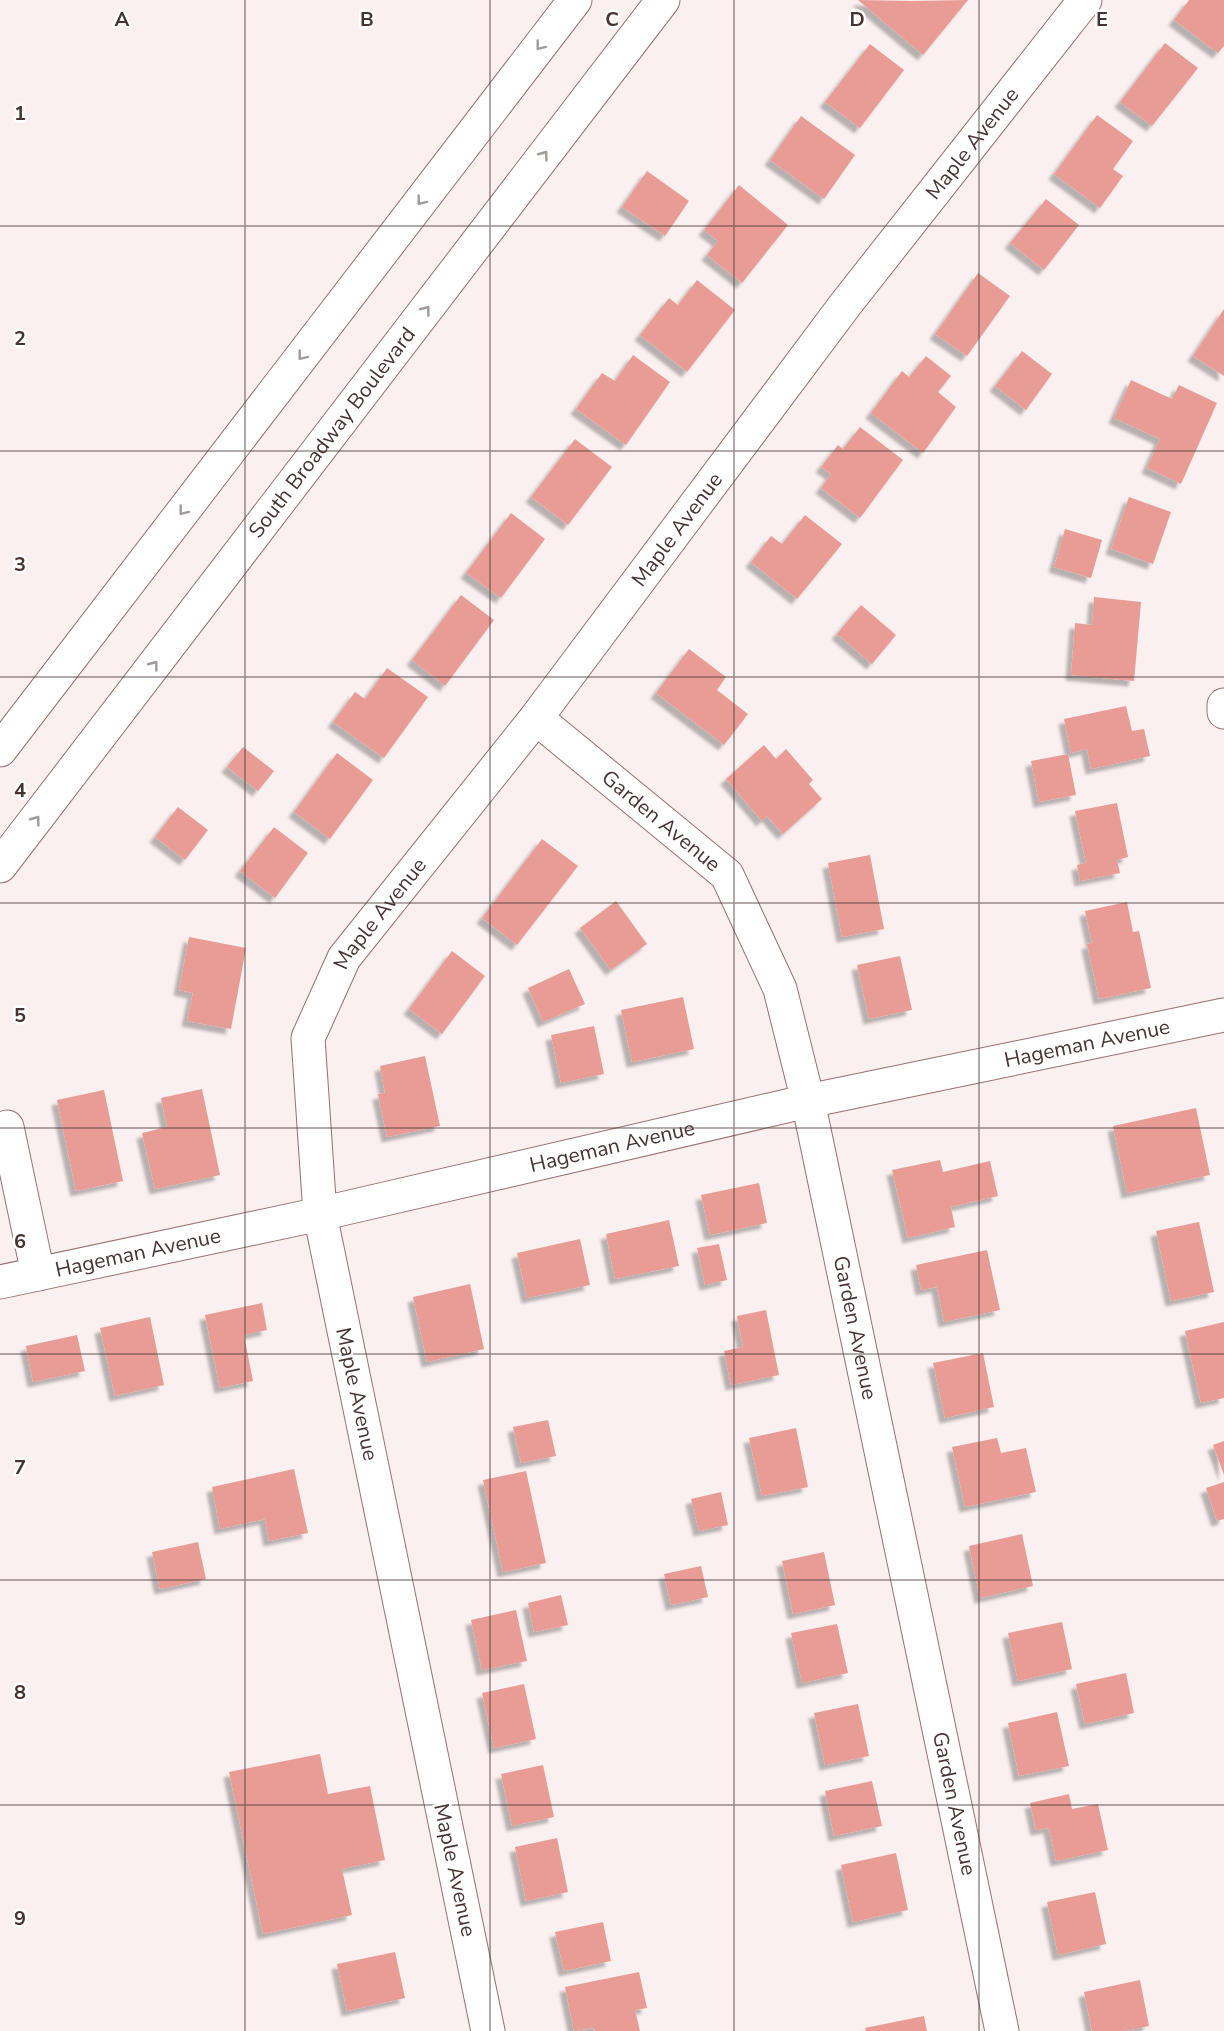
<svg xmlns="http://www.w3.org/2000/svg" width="1224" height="2031" font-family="'Nunito Sans',sans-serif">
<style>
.building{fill:#e89c95;filter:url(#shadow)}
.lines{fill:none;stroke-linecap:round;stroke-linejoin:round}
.minor-casing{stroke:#97716d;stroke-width:35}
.major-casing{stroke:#97716d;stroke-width:35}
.minor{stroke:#fff;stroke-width:33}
.major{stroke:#fff;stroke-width:33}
.oneway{stroke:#a29a98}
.grid{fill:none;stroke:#453432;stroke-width:1.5;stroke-opacity:0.55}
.labels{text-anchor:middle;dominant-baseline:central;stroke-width:5;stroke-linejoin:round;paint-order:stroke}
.street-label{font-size:21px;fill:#453432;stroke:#fff}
.grid-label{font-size:20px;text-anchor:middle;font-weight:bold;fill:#453432;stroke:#fff;stroke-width:5;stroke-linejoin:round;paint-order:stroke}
</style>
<defs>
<filter id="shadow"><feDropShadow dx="-5.5" dy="5.5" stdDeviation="1.5" flood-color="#0004"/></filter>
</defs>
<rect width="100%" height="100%" fill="#f9f0ef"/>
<path class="building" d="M 858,0 L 912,1 L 968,0 L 923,55 Z
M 1189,0 L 1224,0 L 1224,46 L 1218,53 L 1174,20 Z
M 1165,43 L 1198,68 L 1152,126 L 1120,102 Z
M 870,44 L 904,70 L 860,128 L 825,102 Z
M 1097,115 L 1133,141 L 1113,169 L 1123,176 L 1100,208 L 1054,174 Z
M 801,116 L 855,155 L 824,199 L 770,160 Z
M 647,171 L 689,201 L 665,236 L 622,207 Z
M 739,185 L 788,225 L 742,283 L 707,255 L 718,241 L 704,230 Z
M 1046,199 L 1079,225 L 1044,270 L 1010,243 Z
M 978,273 L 1010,296 L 967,356 L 935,334 Z
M 697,280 L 735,310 L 687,372 L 640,335 L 669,298 L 678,305 Z
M 1224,309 L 1224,376 L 1193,356 Z
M 1022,351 L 1052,374 L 1026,410 L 995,386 Z
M 633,355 L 670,382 L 626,445 L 576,409 L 602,373 L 615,381 Z
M 926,356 L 951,376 L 938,392 L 956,407 L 923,453 L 871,413 L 902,371 L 909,377 Z
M 1131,380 L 1172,399 L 1179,385 L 1217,403 L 1181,484 L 1147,468 L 1160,439 L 1114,418 Z
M 860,427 L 903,460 L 860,518 L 821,488 L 831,474 L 821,467 L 838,445 L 843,449 Z
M 575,439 L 612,467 L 568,525 L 531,497 Z
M 1129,497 L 1171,512 L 1153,564 L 1111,549 Z
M 511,513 L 545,539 L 501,598 L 466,573 Z
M 805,515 L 842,544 L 797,599 L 751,562 L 771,536 L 782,544 Z
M 1065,529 L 1102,540 L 1091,578 L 1054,567 Z
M 461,595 L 494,620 L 445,686 L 412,660 Z
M 1094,597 L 1141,602 L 1134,681 L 1071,675 L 1075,623 L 1092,625 Z
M 861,605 L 896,635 L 872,664 L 837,634 Z
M 689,649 L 726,677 L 717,690 L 748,714 L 724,745 L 656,693 Z
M 387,668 L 428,697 L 384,758 L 333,722 L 355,692 L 365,699 Z
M 1126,706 L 1132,731 L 1144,729 L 1150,756 L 1091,769 L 1087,749 L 1071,753 L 1064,719 Z
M 764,745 L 776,759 L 786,749 L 813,780 L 809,784 L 822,799 L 783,834 L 767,816 L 762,821 L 726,779 Z
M 243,747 L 274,771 L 258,791 L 227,767 Z
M 337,753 L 373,780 L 330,839 L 294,812 Z
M 1068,754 L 1076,795 L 1039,802 L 1031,761 Z
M 1117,803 L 1128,857 L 1117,860 L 1120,873 L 1080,881 L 1077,865 L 1086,863 L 1075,811 Z
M 178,807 L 208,830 L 185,860 L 155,837 Z
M 274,827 L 308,853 L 275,898 L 240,871 Z
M 542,839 L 578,866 L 517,945 L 482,918 Z
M 870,855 L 884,929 L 842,937 L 828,863 Z
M 616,901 L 647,944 L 611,970 L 580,928 Z
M 1127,902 L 1133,932 L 1139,931 L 1151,988 L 1099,999 L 1087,944 L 1092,943 L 1085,911 Z
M 189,937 L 246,948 L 231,1029 L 187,1021 L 193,993 L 179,990 Z
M 452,951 L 485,976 L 442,1034 L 409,1009 Z
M 900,956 L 912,1010 L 869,1019 L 857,965 Z
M 569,969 L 585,1004 L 543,1022 L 528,988 Z
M 683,997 L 694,1049 L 632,1062 L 621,1010 Z
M 594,1026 L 604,1074 L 561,1083 L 551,1035 Z
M 425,1056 L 440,1126 L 387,1137 L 378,1094 L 385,1093 L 380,1066 Z
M 202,1089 L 220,1175 L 155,1189 L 142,1133 L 167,1127 L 161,1098 Z
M 104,1090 L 123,1181 L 76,1191 L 57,1100 Z
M 1196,1108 L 1210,1175 L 1127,1193 L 1113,1126 Z
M 940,1160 L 943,1172 L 990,1161 L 998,1196 L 951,1207 L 955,1227 L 908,1238 L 892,1170 Z
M 759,1183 L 767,1223 L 710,1235 L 701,1195 Z
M 669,1220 L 679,1266 L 615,1279 L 606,1234 Z
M 1199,1222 L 1214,1292 L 1171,1301 L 1156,1231 Z
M 580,1239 L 590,1285 L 527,1298 L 517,1253 Z
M 719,1244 L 727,1280 L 705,1285 L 697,1248 Z
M 987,1250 L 1000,1310 L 944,1322 L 937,1287 L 921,1290 L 916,1265 Z
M 470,1284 L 484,1349 L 427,1362 L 413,1297 Z
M 262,1303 L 267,1330 L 244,1335 L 253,1381 L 220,1388 L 205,1315 Z
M 766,1310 L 779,1375 L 731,1385 L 724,1351 L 743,1347 L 737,1316 Z
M 150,1317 L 164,1385 L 115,1396 L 100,1328 Z
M 1224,1322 L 1224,1398 L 1201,1403 L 1185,1331 Z
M 77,1335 L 85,1371 L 33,1382 L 26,1346 Z
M 983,1353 L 994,1407 L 945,1418 L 933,1363 Z
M 548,1420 L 556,1456 L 521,1463 L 513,1427 Z
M 796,1428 L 808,1487 L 762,1496 L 749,1438 Z
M 997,1438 L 1001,1453 L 1026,1448 L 1036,1492 L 965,1507 L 952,1447 Z
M 1224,1441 L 1224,1475 L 1213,1445 Z
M 294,1469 L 308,1533 L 269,1541 L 265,1519 L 220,1529 L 212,1487 Z
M 526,1471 L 546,1563 L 503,1572 L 483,1480 Z
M 1224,1482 L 1224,1519 L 1217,1521 L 1206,1488 Z
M 721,1492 L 728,1525 L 699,1531 L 691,1499 Z
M 1022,1534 L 1033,1586 L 980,1598 L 969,1546 Z
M 198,1542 L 206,1579 L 160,1589 L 152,1552 Z
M 824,1552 L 835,1605 L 793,1614 L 782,1561 Z
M 701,1566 L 708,1597 L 671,1605 L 664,1574 Z
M 561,1595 L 568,1625 L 534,1632 L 528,1603 Z
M 516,1610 L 527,1661 L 482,1670 L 471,1620 Z
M 1062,1622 L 1072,1669 L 1018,1681 L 1008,1633 Z
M 837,1624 L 848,1673 L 802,1683 L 791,1633 Z
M 1126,1673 L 1134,1713 L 1085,1724 L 1076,1684 Z
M 524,1684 L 536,1739 L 494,1748 L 482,1693 Z
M 858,1704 L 869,1756 L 825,1765 L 814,1713 Z
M 1057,1712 L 1069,1766 L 1019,1776 L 1008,1723 Z
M 320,1754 L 328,1794 L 370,1786 L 385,1860 L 342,1869 L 352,1915 L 263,1934 L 229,1772 Z
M 543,1765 L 554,1817 L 512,1826 L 501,1774 Z
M 872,1781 L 882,1826 L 834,1836 L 825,1791 Z
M 1069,1794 L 1072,1809 L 1098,1804 L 1108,1850 L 1056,1861 L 1049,1828 L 1036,1830 L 1030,1803 Z
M 557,1838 L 568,1892 L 526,1901 L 515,1847 Z
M 896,1853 L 908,1910 L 853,1922 L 841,1865 Z
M 1095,1892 L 1106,1944 L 1058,1955 L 1047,1902 Z
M 603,1922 L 611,1961 L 564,1971 L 555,1932 Z
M 395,1952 L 405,1998 L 347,2011 L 337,1964 Z
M 639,1972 L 647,2008 L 635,2010 L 640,2031 L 595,2031 L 594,2028 L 574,2031 L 565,1987 Z
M 1140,1980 L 1149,2026 L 1124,2031 L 1092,2031 L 1084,1992 Z
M 924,2016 L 927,2031 L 866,2031 L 865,2028 Z"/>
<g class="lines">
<g class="minor-casing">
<g id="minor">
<path d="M 1224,705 L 1224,712"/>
<path id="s1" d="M 536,718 L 727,875 L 780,989 L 808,1101 L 1002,2031"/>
<path d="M 7,1127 L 38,1274"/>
<path id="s2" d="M 0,1282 L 320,1214 L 808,1101 L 1224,1015"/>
<path id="s3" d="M 488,2031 L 320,1214 L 308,1038 L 344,958 L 536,718 L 845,305 L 1085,0"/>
</g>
</g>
<g class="major-casing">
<g id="major">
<path d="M 0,750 L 575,0"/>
<path id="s4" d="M 0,866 L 663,0"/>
</g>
</g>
<use href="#minor" class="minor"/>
<use href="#major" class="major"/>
</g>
<defs><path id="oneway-chevron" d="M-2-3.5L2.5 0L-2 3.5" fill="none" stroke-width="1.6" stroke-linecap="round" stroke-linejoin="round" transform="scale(1.5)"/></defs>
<g class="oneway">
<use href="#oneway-chevron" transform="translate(540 46) rotate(128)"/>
<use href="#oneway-chevron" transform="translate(544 155) rotate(-53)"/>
<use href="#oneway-chevron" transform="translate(421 201) rotate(128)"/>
<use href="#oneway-chevron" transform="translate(426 310) rotate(-53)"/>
<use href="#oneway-chevron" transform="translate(302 356) rotate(128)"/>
<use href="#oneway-chevron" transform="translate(183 511) rotate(128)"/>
<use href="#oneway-chevron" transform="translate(154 665) rotate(-53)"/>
<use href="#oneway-chevron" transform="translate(36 820) rotate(-53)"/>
</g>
<path class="grid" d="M 245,0 L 245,2031M 490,0 L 490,2031M 734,0 L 734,2031M 979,0 L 979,2031M 0,226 L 1224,226M 0,451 L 1224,451M 0,677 L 1224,677M 0,903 L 1224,903M 0,1128 L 1224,1128M 0,1354 L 1224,1354M 0,1580 L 1224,1580M 0,1805 L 1224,1805"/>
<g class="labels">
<g class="street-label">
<text stroke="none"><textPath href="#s3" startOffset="2127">Maple Avenue</textPath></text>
<text stroke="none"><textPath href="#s4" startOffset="546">South Broadway Boulevard</textPath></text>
<text stroke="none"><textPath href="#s3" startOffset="1641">Maple Avenue</textPath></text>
<text stroke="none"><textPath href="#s1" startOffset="162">Garden Avenue</textPath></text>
<text stroke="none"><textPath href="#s3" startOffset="1155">Maple Avenue</textPath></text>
<text stroke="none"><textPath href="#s2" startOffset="1113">Hageman Avenue</textPath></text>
<text stroke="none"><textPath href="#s2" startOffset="627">Hageman Avenue</textPath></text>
<text stroke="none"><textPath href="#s2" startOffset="141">Hageman Avenue</textPath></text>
<text stroke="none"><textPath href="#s1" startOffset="720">Garden Avenue</textPath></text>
<text transform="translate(357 1394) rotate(78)">Maple Avenue</text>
<text stroke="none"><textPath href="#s1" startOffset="1206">Garden Avenue</textPath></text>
<text transform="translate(455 1870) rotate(78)">Maple Avenue</text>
</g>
</g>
<g class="grid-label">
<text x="122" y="26">A</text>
<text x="367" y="26">B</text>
<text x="612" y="26">C</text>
<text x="857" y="26">D</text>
<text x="1102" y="26">E</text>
<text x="20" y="120">1</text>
<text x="20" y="345">2</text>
<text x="20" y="571">3</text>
<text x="20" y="797">4</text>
<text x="20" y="1022">5</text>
<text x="20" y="1248">6</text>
<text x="20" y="1474">7</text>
<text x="20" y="1699">8</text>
<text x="20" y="1925">9</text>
</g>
</svg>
